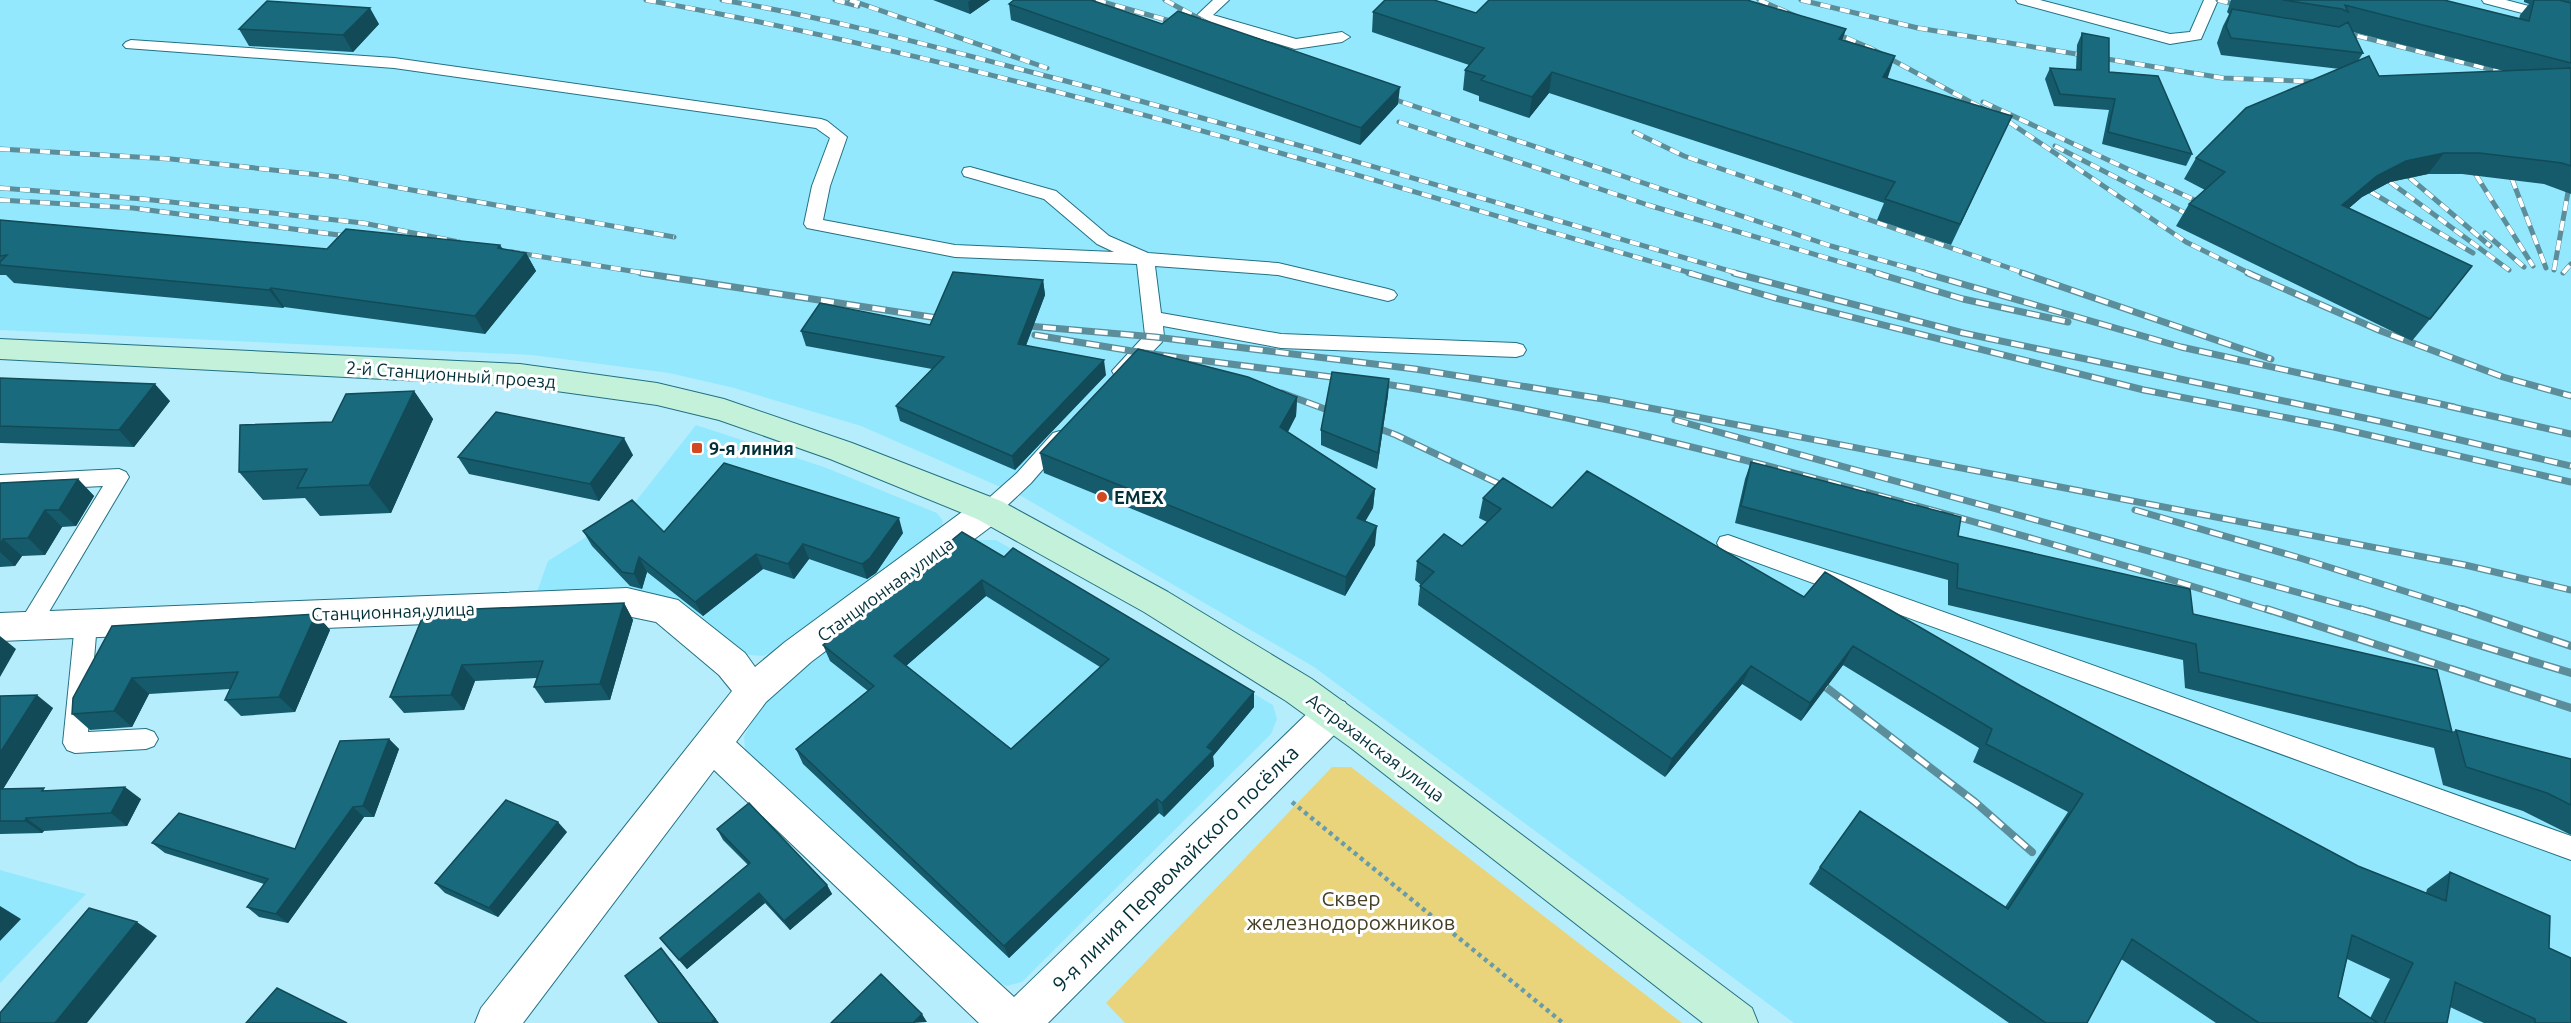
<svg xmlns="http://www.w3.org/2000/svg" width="2571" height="1023" font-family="Ubuntu,sans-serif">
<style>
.built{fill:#94e8fe}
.green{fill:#e9d47c}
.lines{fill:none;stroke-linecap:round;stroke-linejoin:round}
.lane-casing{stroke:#227183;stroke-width:2}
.street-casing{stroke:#227183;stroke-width:2}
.secondary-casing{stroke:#227183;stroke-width:2}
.path{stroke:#699ca9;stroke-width:4.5;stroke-dasharray:4 4;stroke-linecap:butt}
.lane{fill:#fff;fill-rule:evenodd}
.street{fill:#fff;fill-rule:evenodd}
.secondary{fill:#c3f1da;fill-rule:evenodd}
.rail-far2-casing{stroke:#5b8e9a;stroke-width:5}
.rail-far1-casing{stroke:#5b8e9a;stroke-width:7}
.rail-casing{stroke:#5b8e9a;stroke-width:8}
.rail-far2{stroke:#fff;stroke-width:4;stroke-dasharray:10;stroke-linecap:butt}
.rail-far1{stroke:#fff;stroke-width:4.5;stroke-dasharray:13;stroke-linecap:butt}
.rail{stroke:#fff;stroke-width:5;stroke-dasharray:16;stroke-linecap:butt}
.wall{fill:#165b6b;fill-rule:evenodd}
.shaded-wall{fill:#124a57}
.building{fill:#196a7c;stroke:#124a57;stroke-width:1.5;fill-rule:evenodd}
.poi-dot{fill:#d24921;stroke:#fff;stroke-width:2}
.labels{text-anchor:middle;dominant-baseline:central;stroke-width:6;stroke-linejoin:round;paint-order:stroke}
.street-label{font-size:18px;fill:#023039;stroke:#fff}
.poi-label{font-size:18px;font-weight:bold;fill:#023039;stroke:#fff;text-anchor:start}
.near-street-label{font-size:21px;fill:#023039;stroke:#fff}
.near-park-label{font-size:21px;fill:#453f26;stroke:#fff}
</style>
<rect width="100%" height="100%" fill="#b6edfc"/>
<path class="built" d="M 0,0 L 2571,0 L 2571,1023 L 1794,1023 L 1314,667 L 1023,497 L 861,426 L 734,388 L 669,373 L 532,355 L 0,330 Z
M 696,425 L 824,467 L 937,513 L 943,521 L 940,536 L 787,646 L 763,656 L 739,654 L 714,634 L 537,592 L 548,561 L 629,510 Z
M 975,540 L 996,540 L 1273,705 L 1277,719 L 1271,734 L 1022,982 L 1006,986 L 988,976 L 745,750 L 744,737 L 752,721 L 767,697 L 813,657 L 960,545 Z
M 0,870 L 86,894 L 0,983 Z"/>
<path class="green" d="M 1332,767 L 1351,767 L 1682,1023 L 1125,1023 L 1106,1003 Z"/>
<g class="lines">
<g class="lane-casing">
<path id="lane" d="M 1213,0 L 1229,0 L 1213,15 L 1296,39 L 1342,32 L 1350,37 L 1342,42 L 1295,49 L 1197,20 L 1195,17 Z
M 2016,0 L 2040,0 L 2170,34 L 2190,32 L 2204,0 L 2218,0 L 2201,39 L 2170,44 L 2018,3 Z
M 2482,0 L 2506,0 L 2571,17 L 2571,26 L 2484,3 Z
M 131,40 L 394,58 L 821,119 L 827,121 L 847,137 L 830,186 L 823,220 L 955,245 L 1114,252 L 1097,244 L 1044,199 L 964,176 L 962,172 L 964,168 L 970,167 L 1056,191 L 1109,236 L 1148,253 L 1278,263 L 1388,289 L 1394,291 L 1397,295 L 1394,299 L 1388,301 L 1278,275 L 1155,266 L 1161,313 L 1281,334 L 1516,343 L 1523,345 L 1526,350 L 1523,355 L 1516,357 L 1281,348 L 1163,326 L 1164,337 L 1162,342 L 1129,376 L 1122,378 L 1115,376 L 1112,371 L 1145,335 L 1137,264 L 955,257 L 807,228 L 804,224 L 812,186 L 830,138 L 816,128 L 394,68 L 126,48 L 123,45 L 126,42 Z
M 1060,431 L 1067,433 L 1070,438 L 1031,483 L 996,516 L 989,518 L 982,516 L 979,510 L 982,504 L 1017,473 L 1053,433 Z
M 119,469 L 126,472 L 129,477 L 37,632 L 29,635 L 21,632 L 18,626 L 21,620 L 103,486 L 0,491 L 0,475 Z
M 1728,535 L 2571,836 L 2571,860 L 1720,549 L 1717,543 L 1720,537 Z
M 86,614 L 94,617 L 97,623 L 88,732 L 146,729 L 154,732 L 158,739 L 154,746 L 146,749 L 75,753 L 67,750 L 63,743 L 75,623 L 78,617 Z"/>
</g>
<g class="street-casing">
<path id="street" d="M 989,497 L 1001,501 L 1005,510 L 1001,519 L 811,662 L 766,702 L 736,742 L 1014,997 L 1319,702 L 1332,697 L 1345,702 L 1350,713 L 1345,724 L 1048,1023 L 979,1023 L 714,770 L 523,1023 L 475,1023 L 481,1008 L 732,691 L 719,675 L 656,622 L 627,616 L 0,641 L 0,613 L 627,588 L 678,600 L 745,653 L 755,667 L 785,642 L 977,501 Z"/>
</g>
<g class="secondary-casing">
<path id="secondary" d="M 0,339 L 520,364 L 657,383 L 724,399 L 852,443 L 1001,501 L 1168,592 L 1312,679 L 1377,726 L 1752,1008 L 1758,1023 L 1703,1023 L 1351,748 L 1286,701 L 1144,612 L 977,519 L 830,459 L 719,420 L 657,405 L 520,386 L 0,359 Z"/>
</g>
<path class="path" d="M 1292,802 L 1563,1023"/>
<use href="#lane" class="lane"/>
<use href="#street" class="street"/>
<use href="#secondary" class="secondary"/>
<g class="rail-far2-casing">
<path id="rail-far2" d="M 646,0 C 1002,64 1348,173 1694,274
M 722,0 C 837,19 949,51 1062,80 C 1289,140 1514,208 1740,274
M 835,0 L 858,6
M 850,0 L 1047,68
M 1096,0 L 1181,24
M 1165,0 L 1209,24
M 1759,0 L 1798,17
M 1801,0 L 1918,28 L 2223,78 L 2326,82
M 2218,0 L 2245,7
M 1828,30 L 1870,48 L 1991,113
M 2338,31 L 2513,75
M 1384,96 L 1831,246 L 1930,274
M 1983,102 L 2201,203
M 1399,122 L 1648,205 L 1881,274
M 2009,122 L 2186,242 L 2251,274
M 1634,132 L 1684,156 L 2027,274
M 2055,146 L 2189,215
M 0,149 L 171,159 L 339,177 L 674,237
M 2476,175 L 2533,266
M 2410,178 L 2490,246
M 2512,179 L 2546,268
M 2390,182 L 2509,270
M 0,188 L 143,199 L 363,223 L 459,242
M 2371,192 L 2473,253
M 0,200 L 133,208 L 354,237
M 2485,233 L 2524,267
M 512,252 L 650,274
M 2554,270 L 2568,192
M 2563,273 L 2571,264"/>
</g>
<g class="rail-far1-casing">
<path id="rail-far1" d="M 641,273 L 951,320
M 1689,273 L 1775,298 L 2144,390 L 2334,427 L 2571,482
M 1734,273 L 1963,333 L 2383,422 L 2571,466
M 1876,273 L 1963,299 L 2068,322
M 1924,273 L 2181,347 L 2454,407
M 2022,273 L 2271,359
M 2248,273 L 2381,331 L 2503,377 L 2571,396
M 1017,325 L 1155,337 L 1415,369 L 1603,399 L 2465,565 L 2571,590
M 1035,335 L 1144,353 L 1347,379
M 1371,382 C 1505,401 1637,433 1768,466 C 1937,510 2105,558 2271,611
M 1282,393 L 1341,415
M 2448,406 L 2571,434
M 1675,420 L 2365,611
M 1367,424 L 1396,435 L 1514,491
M 2135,510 L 2300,558 L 2467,611"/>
</g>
<g class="rail-casing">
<path id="rail" d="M 2267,609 L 2571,708
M 2360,609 L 2571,673
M 2462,609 L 2571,646
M 1814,678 L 1975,802 L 2032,852"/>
</g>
<use href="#rail-far2" class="rail-far2"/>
<use href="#rail-far1" class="rail-far1"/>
<use href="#rail" class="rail"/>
</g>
<path class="wall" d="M 933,0 L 990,0 L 970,14 Z
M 2231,0 L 2444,0 L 2519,19 L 2520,15 L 2529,4 L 2524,2 L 2524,0 L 2571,0 L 2571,194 L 2544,184 L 2462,174 L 2428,174 L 2390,182 L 2362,197 L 2349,208 L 2430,319 L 2412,341 L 2176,226 L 2189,204 L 2205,190 L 2184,179 L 2196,158 L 2340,69 L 2221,55 L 2217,43 L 2223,26 L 2229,14 L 2227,12 ZM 2353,32 L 2504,71 L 2379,76 L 2358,61 L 2363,53 Z
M 1009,4 L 1398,104 L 1360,145 L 1011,20 Z
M 1373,12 L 1846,29 L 1842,40 L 1888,77 L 1887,79 L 2002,137 L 1951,245 L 1877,220 L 1884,203 L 1549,93 L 1529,118 L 1479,101 L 1479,96 L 1463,90 L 1465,70 L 1469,65 L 1372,32 Z
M 379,24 L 353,52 L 249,46 L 239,29 Z
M 2082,33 L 2109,72 L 2192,154 L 2186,166 L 2102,144 L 2109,110 L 2054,106 L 2045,79 L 2050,68 L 2076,70 L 2077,45 Z
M 0,220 L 327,249 L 500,245 L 503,249 L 526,253 L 536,271 L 485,334 L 284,307 L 283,308 L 14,283 L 6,275 L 0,275 Z
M 1043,280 L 1045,295 L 1026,345 L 1106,375 L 1015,470 L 900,421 L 896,406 L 932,369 L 806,346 L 801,331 L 930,325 Z
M 0,378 L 170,401 L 134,447 L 0,443 Z
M 1389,379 L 1388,395 L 1377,469 L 1321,445 L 1321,430 Z
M 414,391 L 433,419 L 391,513 L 320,516 L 305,498 L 263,500 L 239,472 L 332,422 Z
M 1297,397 L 1296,416 L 1288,432 L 1375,489 L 1373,508 L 1365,522 L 1375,545 L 1345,596 L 1044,473 L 1040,453 Z
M 633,455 L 599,501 L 469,474 L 458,457 Z
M 1751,462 L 1958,536 L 2193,614 L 2452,732 L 2456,730 L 2571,759 L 2571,835 L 2523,811 L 2443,785 L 2434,748 L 2185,688 L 2183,660 L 1948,605 L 1948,580 L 1735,523 L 1745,479 Z
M 78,479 L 94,496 L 76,526 L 62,527 L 45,555 L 22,556 L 15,566 L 0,567 L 0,483 Z
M 1483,498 L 1552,508 L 1804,597 L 2021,686 L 2358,866 L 2426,893 L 2427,889 L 2450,872 L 2549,948 L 2571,1023 L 2484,1023 L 2450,1007 L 2447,1023 L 2216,1023 L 2121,959 L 2087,1023 L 2009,1023 L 1809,884 L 1820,867 L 2005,907 L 2068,812 L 1973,762 L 1979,748 L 1843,665 L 1801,721 L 1742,684 L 1665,777 L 1418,605 L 1420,586 L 1421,585 L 1415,580 L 1417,561 L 1462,546 L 1487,522 L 1479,518 ZM 2347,959 L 2390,979 L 2370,1018 L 2338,997 Z
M 583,531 L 664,532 L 903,533 L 876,573 L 867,579 L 809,559 L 794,579 L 763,569 L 703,616 L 647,572 L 642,589 L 630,586 L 592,546 Z
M 1004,557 L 1254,692 L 1254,707 L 1213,756 L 1214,766 L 1164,817 L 1159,813 L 1009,958 L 803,764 L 796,749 L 868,691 L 830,661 L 823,645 ZM 986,596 L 1100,667 L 1011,749 L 906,666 Z
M 624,603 L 633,620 L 610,700 L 545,703 L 534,687 L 537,678 L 475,681 L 464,710 L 404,713 L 390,697 L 425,611 Z
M 316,614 L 330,630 L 295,712 L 241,716 L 225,700 L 230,689 L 149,694 L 132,727 L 90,730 L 72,714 L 73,698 Z
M 0,696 L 53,708 L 3,789 L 48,791 L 141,799 L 127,826 L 44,831 L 42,833 L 0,834 Z
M 389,739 L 399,749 L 374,817 L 364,817 L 288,923 L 259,917 L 247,907 L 264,884 L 165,853 L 152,843 L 295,849 Z
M 717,829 L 827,885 L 832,894 L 790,930 L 765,903 L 687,969 L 660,938 L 748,865 L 723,840 Z
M 567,832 L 498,917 L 445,893 L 435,883 Z"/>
<path class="shaded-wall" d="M 971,0 L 990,0 L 970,14 L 968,2 Z
M 370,8 L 379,24 L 353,52 L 343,35 Z
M 1846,29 L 1839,49 L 1839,39 Z
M 1895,56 L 1888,77 L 1875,98 L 1883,77 Z
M 1552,72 L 1549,93 L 1529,118 L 1532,97 Z
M 1400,87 L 1398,104 L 1360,145 L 1361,128 Z
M 2444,153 L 2428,174 L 2390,182 L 2362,197 L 2327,227 L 2342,205 L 2377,176 L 2406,161 Z
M 526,253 L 536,271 L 485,334 L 475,316 Z
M 1043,280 L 1045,295 L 1021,359 L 1018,344 Z
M 271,288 L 284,307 L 283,308 L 269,290 Z
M 1104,360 L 1106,375 L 1015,470 L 1012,456 Z
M 1389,379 L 1388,395 L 1377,469 L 1378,453 Z
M 155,384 L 170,401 L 134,447 L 119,430 Z
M 414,391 L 433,419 L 391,513 L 369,485 Z
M 1297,397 L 1296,416 L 1280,446 L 1280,427 Z
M 624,438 L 633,455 L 599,501 L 590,484 Z
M 78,479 L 94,496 L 76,526 L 59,510 Z
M 1375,489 L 1373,508 L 1355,537 L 1357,518 Z
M 45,510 L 62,527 L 45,555 L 28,538 Z
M 899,518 L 903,533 L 876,573 L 867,579 L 862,564 Z
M 1377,526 L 1375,545 L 1345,596 L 1346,577 Z
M 3,539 L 22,556 L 15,566 L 0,552 L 0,545 Z
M 803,544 L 809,559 L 794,579 L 788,564 Z
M 756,554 L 763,569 L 703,616 L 695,602 Z
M 639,557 L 647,572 L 642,589 L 634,574 Z
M 982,580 L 986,596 L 899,672 L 894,656 Z
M 624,603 L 633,620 L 610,700 L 600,684 Z
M 316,614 L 330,630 L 295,712 L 279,697 Z
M 0,636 L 16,649 L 0,677 Z
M 1853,646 L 1843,665 L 1801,721 L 1810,703 Z
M 462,665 L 475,681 L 464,710 L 451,695 Z
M 1751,666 L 1742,684 L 1665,777 L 1672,759 Z
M 132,678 L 149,694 L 132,727 L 114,711 Z
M 1254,692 L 1254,707 L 1213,756 L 1214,766 L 1164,817 L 1162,803 Z
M 37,695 L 53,708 L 0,794 L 0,753 Z
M 389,739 L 399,749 L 374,817 L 363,806 Z
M 125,787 L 141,799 L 127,826 L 111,813 Z
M 1157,799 L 1159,813 L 1009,958 L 1004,946 Z
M 353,807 L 364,817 L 288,923 L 276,914 Z
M 26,818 L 44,831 L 42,833 L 25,821 Z
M 558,822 L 567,832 L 498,917 L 489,908 Z
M 827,885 L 832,894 L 790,930 L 784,921 Z
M 759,893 L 765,903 L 687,969 L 679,960 Z
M 0,906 L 21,919 L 0,941 Z
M 137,922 L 157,936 L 87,1023 L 55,1023 Z
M 669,957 L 719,1023 L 711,1023 Z
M 922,1014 L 927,1022 L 913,1023 Z"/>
<path class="building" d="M 1014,0 L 1091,0 L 1162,24 L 1178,11 L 1400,87 L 1361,128 L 1009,4 Z
M 1385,0 L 1434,0 L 1476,13 L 1489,0 L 1747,0 L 1846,29 L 1839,39 L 1895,56 L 1883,77 L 2012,116 L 1960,224 L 1885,199 L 1895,182 L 1552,72 L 1532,97 L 1481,80 L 1485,76 L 1465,70 L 1484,48 L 1373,12 Z
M 2283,0 L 2444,0 L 2529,21 L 2534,0 L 2559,0 L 2571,3 L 2571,63 L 2345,5 L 2348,12 L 2342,9 Z
M 267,1 L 370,8 L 343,35 L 239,29 Z
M 2232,9 L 2339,27 L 2348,22 L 2363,53 L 2231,38 L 2226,26 Z
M 2082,33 L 2109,38 L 2109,72 L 2158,76 L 2192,154 L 2108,132 L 2115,99 L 2060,94 L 2050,68 L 2081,70 Z
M 2369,56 L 2379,76 L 2571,68 L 2571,166 L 2562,163 L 2479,153 L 2444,153 L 2406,161 L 2377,176 L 2342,205 L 2472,266 L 2430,319 L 2189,204 L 2225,172 L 2196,158 L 2246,108 Z
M 0,220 L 327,249 L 346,229 L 500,245 L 498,248 L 526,253 L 475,316 L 271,288 L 269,290 L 0,265 L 0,262 L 7,255 L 0,256 Z
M 953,272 L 1043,280 L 1018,344 L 1104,360 L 1012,456 L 896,406 L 944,357 L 801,331 L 820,303 L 930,325 Z
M 1138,349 L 1248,377 L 1297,397 L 1280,427 L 1375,489 L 1357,518 L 1377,526 L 1346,577 L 1040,453 Z
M 1332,372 L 1389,379 L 1378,453 L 1321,430 Z
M 0,378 L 155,384 L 119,430 L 0,426 Z
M 414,391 L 369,485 L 297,488 L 307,469 L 239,472 L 240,425 L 332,422 L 346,394 Z
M 496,412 L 624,438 L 590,484 L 458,457 Z
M 1751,462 L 1961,517 L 1958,536 L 2190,589 L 2193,614 L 2437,670 L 2452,732 L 2199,672 L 2196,644 L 1957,588 L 1958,564 L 1741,506 Z
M 724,463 L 899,518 L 870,558 L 862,564 L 803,544 L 788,564 L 756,554 L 695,602 L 639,557 L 634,574 L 622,572 L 583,531 L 632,500 L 664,532 Z
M 1587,471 L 1804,597 L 1825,572 L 2021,686 L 2358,866 L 2446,901 L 2450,872 L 2550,916 L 2549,948 L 2571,958 L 2571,1023 L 2535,1023 L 2535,1019 L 2455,982 L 2447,1023 L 2384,1023 L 2413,963 L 2352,935 L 2338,997 L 2378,1023 L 2259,1023 L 2132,939 L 2087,1023 L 2046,1023 L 1820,867 L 1860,811 L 2008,909 L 2083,794 L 1986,744 L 1992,729 L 1853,646 L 1810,703 L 1751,666 L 1672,759 L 1420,586 L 1434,572 L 1417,561 L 1444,534 L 1462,546 L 1501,509 L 1483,498 L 1503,478 L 1552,508 Z
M 78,479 L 59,510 L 45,510 L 28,538 L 3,539 L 0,545 L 0,483 Z
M 962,532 L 1004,557 L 1013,548 L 1254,692 L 1207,747 L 1213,751 L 1162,803 L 1157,799 L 1004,946 L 796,749 L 874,686 L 823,645 ZM 982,580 L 1109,659 L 1011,749 L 894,656 Z
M 624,603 L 600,684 L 534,687 L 543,661 L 462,665 L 451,695 L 390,697 L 425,611 Z
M 316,614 L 279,697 L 225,700 L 238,672 L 132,678 L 114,711 L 72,714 L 73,698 L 112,626 Z
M 37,695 L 0,753 L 0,696 Z
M 2456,730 L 2571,759 L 2571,805 L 2547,793 L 2466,767 Z
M 389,739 L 363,806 L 353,807 L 276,914 L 247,907 L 268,879 L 152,843 L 179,813 L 295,849 L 340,741 Z
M 125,787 L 111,813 L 26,818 L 25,821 L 0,821 L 0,789 L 44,788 L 42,791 Z
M 506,800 L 558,822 L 489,908 L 435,883 Z
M 749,803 L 827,885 L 784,921 L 759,893 L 679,960 L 660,938 L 750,863 L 717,829 Z
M 89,908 L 137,922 L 55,1023 L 0,1023 L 0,1013 Z
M 661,948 L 715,1019 L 711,1023 L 659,1023 L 625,976 Z
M 881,974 L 922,1014 L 913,1023 L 831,1023 Z
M 277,988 L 347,1023 L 246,1023 Z"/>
<g class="poi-dot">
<rect x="691" y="442" width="12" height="12" rx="3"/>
<circle cx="1102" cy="497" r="6"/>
</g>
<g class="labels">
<g class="street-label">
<text transform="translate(451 374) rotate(4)">2-й Станционный проезд</text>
<text transform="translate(885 589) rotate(-36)">Станционная улица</text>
<text transform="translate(393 611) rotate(-2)">Станционная улица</text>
<text transform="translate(1376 747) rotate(37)">Астраханская улица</text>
</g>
<g class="poi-label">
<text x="709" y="448">9-я линия</text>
<text x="1114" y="497">EMEX</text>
</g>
<g class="near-street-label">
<text transform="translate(1175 868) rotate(-45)">9-я линия Первомайского посёлка</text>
</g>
<g class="near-park-label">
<text x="1351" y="898">Сквер<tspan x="1351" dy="24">железнодорожников</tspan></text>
</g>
</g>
</svg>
